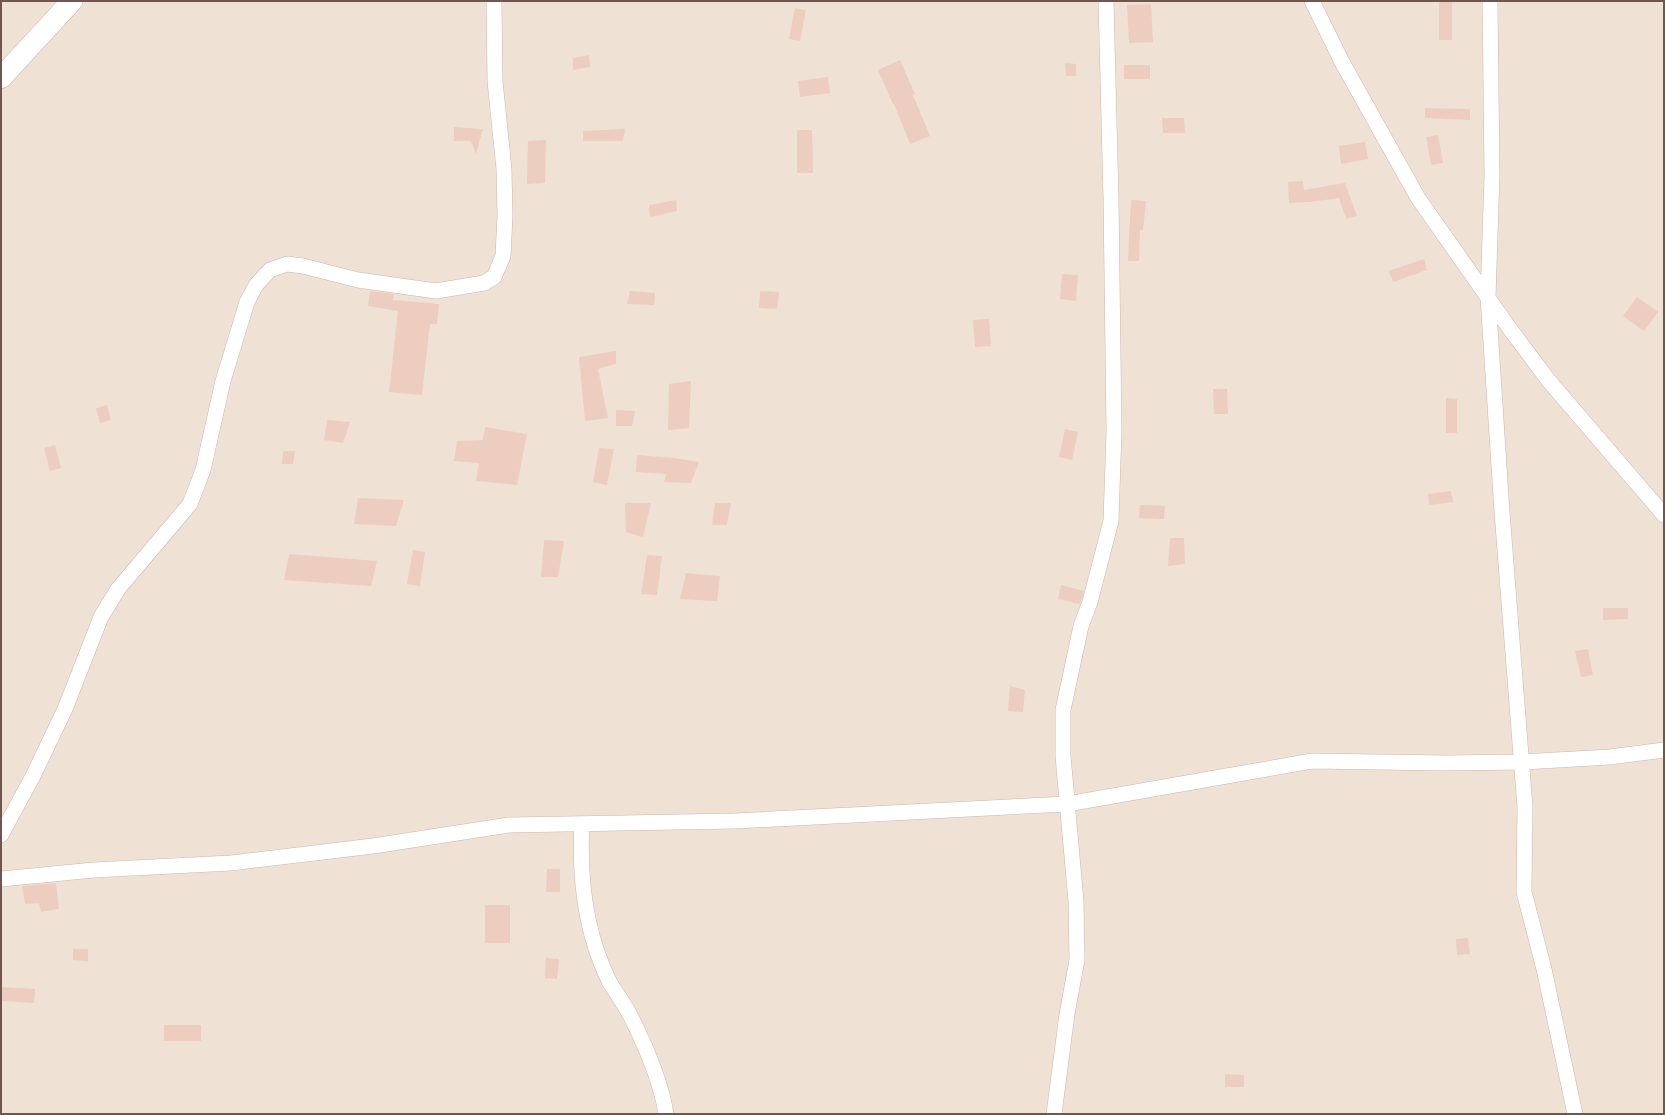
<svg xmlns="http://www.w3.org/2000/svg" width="1665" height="1115" font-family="'Roboto Condensed',sans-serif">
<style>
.residential{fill:#f0e1d5}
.building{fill:#eccdc0}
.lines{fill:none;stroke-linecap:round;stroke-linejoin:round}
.street-casing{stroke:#cab7ad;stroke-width:16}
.secondary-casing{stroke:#cfb9ae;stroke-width:22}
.street{stroke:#fff;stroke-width:15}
.secondary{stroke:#fff;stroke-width:21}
</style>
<rect width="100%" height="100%" fill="#faf0e6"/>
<path class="residential" d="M 1,1 L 1664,1 L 1664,1114 L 1,1114 Z"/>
<path class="building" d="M 1439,1 L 1452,1 L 1452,40 L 1439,40 Z
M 1151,4 L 1153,42 L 1129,43 L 1127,5 Z
M 795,8 L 806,10 L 800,41 L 789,39 Z
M 589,55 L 590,67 L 573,70 L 573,58 Z
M 900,60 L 915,94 L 913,95 L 930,136 L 910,144 L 894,104 L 893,104 L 878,70 Z
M 1065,63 L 1076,64 L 1076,76 L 1066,76 Z
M 1124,65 L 1150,65 L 1150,79 L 1124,79 Z
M 828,77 L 830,93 L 800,97 L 798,81 Z
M 1425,108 L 1470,109 L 1470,120 L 1425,118 Z
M 1162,118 L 1184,118 L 1185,133 L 1163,133 Z
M 454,127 L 483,129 L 476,154 L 471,141 L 454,141 Z
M 625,129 L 623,141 L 583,141 L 583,131 Z
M 797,130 L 812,130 L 813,173 L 797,173 Z
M 1438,135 L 1443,163 L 1431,165 L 1426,137 Z
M 546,140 L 545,183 L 527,184 L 528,141 Z
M 1365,142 L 1368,159 L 1341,164 L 1339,146 Z
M 1303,181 L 1304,190 L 1345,183 L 1357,216 L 1346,219 L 1339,198 L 1310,202 L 1289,203 L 1288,182 Z
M 676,200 L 677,211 L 650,217 L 649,205 Z
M 1131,200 L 1146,201 L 1143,230 L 1140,230 L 1139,261 L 1128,261 Z
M 1424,259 L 1427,270 L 1393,282 L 1389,271 Z
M 1062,274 L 1078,275 L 1076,301 L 1060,299 Z
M 370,291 L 394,294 L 393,300 L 439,304 L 437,324 L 430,324 L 422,395 L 389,392 L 398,311 L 368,306 Z
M 630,291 L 655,293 L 654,305 L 627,304 Z
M 760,291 L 779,292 L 777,309 L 759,308 Z
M 1637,297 L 1658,312 L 1644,331 L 1623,316 Z
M 989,319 L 991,346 L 975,347 L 973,320 Z
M 616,351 L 616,364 L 598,369 L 608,418 L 585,421 L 579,357 Z
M 691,381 L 689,428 L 668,430 L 669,384 Z
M 1213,389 L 1227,389 L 1228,414 L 1214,414 Z
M 1446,398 L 1457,399 L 1457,433 L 1446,433 Z
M 107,405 L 111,420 L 100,423 L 96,408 Z
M 616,410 L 635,411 L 632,426 L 616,426 Z
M 327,420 L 350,422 L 343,443 L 324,440 Z
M 485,427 L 527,434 L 517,485 L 476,481 L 479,463 L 454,461 L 457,441 L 483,440 Z
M 1065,429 L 1078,432 L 1072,460 L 1059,457 Z
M 55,445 L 61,468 L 50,471 L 44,448 Z
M 599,448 L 614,449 L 607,485 L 593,482 Z
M 283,451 L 295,451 L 293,464 L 282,464 Z
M 637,455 L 674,458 L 699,462 L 691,483 L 664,482 L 666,474 L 636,472 Z
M 1451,491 L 1453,502 L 1429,505 L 1428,494 Z
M 358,498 L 404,500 L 396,526 L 354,524 Z
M 625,503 L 651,503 L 643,537 L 626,532 Z
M 715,503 L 731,503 L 727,525 L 712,525 Z
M 1140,505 L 1165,506 L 1164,519 L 1139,518 Z
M 1170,538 L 1184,538 L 1185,564 L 1168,566 Z
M 544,540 L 564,541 L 558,577 L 541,577 Z
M 413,550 L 425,552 L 420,586 L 407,584 Z
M 289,554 L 377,561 L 371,586 L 284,580 Z
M 647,555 L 662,556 L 657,595 L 641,594 Z
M 686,573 L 720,576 L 717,601 L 680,599 Z
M 1061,585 L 1084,591 L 1080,604 L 1058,599 Z
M 1603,608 L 1628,608 L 1628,619 L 1603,620 Z
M 1588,649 L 1593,675 L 1581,677 L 1575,651 Z
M 1010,686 L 1025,690 L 1023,712 L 1008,711 Z
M 547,869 L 560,869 L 560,892 L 546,892 Z
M 56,883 L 59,909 L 41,912 L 39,903 L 25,904 L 22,886 Z
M 485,905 L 510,905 L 510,943 L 485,943 Z
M 1468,938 L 1470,954 L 1457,955 L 1456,939 Z
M 73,949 L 88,949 L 88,961 L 73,960 Z
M 546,958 L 559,959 L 557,979 L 545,978 Z
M 1,987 L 35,989 L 34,1003 L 1,1001 Z
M 164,1025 L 201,1025 L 201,1041 L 164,1041 Z
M 1225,1074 L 1244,1075 L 1244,1087 L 1225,1087 Z"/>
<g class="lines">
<g class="street-casing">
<path id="street" d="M 1312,1 L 1342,62 L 1418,198 L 1510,329 L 1549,381 L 1664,515
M 1490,1 L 1492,175 L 1488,297 L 1502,512 L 1525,807 L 1524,892 L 1544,969 L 1575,1114
M 582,824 C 579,877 585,932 609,981 C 616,993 625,1005 631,1017 C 646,1047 661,1081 666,1114
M 1,835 L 33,776 L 65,709 L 101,617 L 118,589 L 190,504 L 203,470 L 223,381 L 247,302 L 256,285 L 270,270 L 287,264 L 303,266 L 358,280 L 436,291 L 484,283 L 494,277 L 503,256 L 505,216 L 504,169 L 495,81 L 494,1
M 1,879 L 94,870 L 231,863 L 373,846 L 509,825 L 735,821 L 1067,804 L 1312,761 L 1446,763 L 1522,762 L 1610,757 L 1664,750
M 1054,1114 L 1067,1014 L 1077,960 L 1076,901 L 1063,756 L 1063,710 L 1081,626 L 1090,602 L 1111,521 L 1114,431 L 1111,198 L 1106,1"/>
</g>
<g class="secondary-casing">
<path id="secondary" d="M 1,78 L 72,1"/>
</g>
<use href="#street" class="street"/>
<use href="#secondary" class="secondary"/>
</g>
<rect width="1665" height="1115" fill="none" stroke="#70564e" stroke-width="4"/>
</svg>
